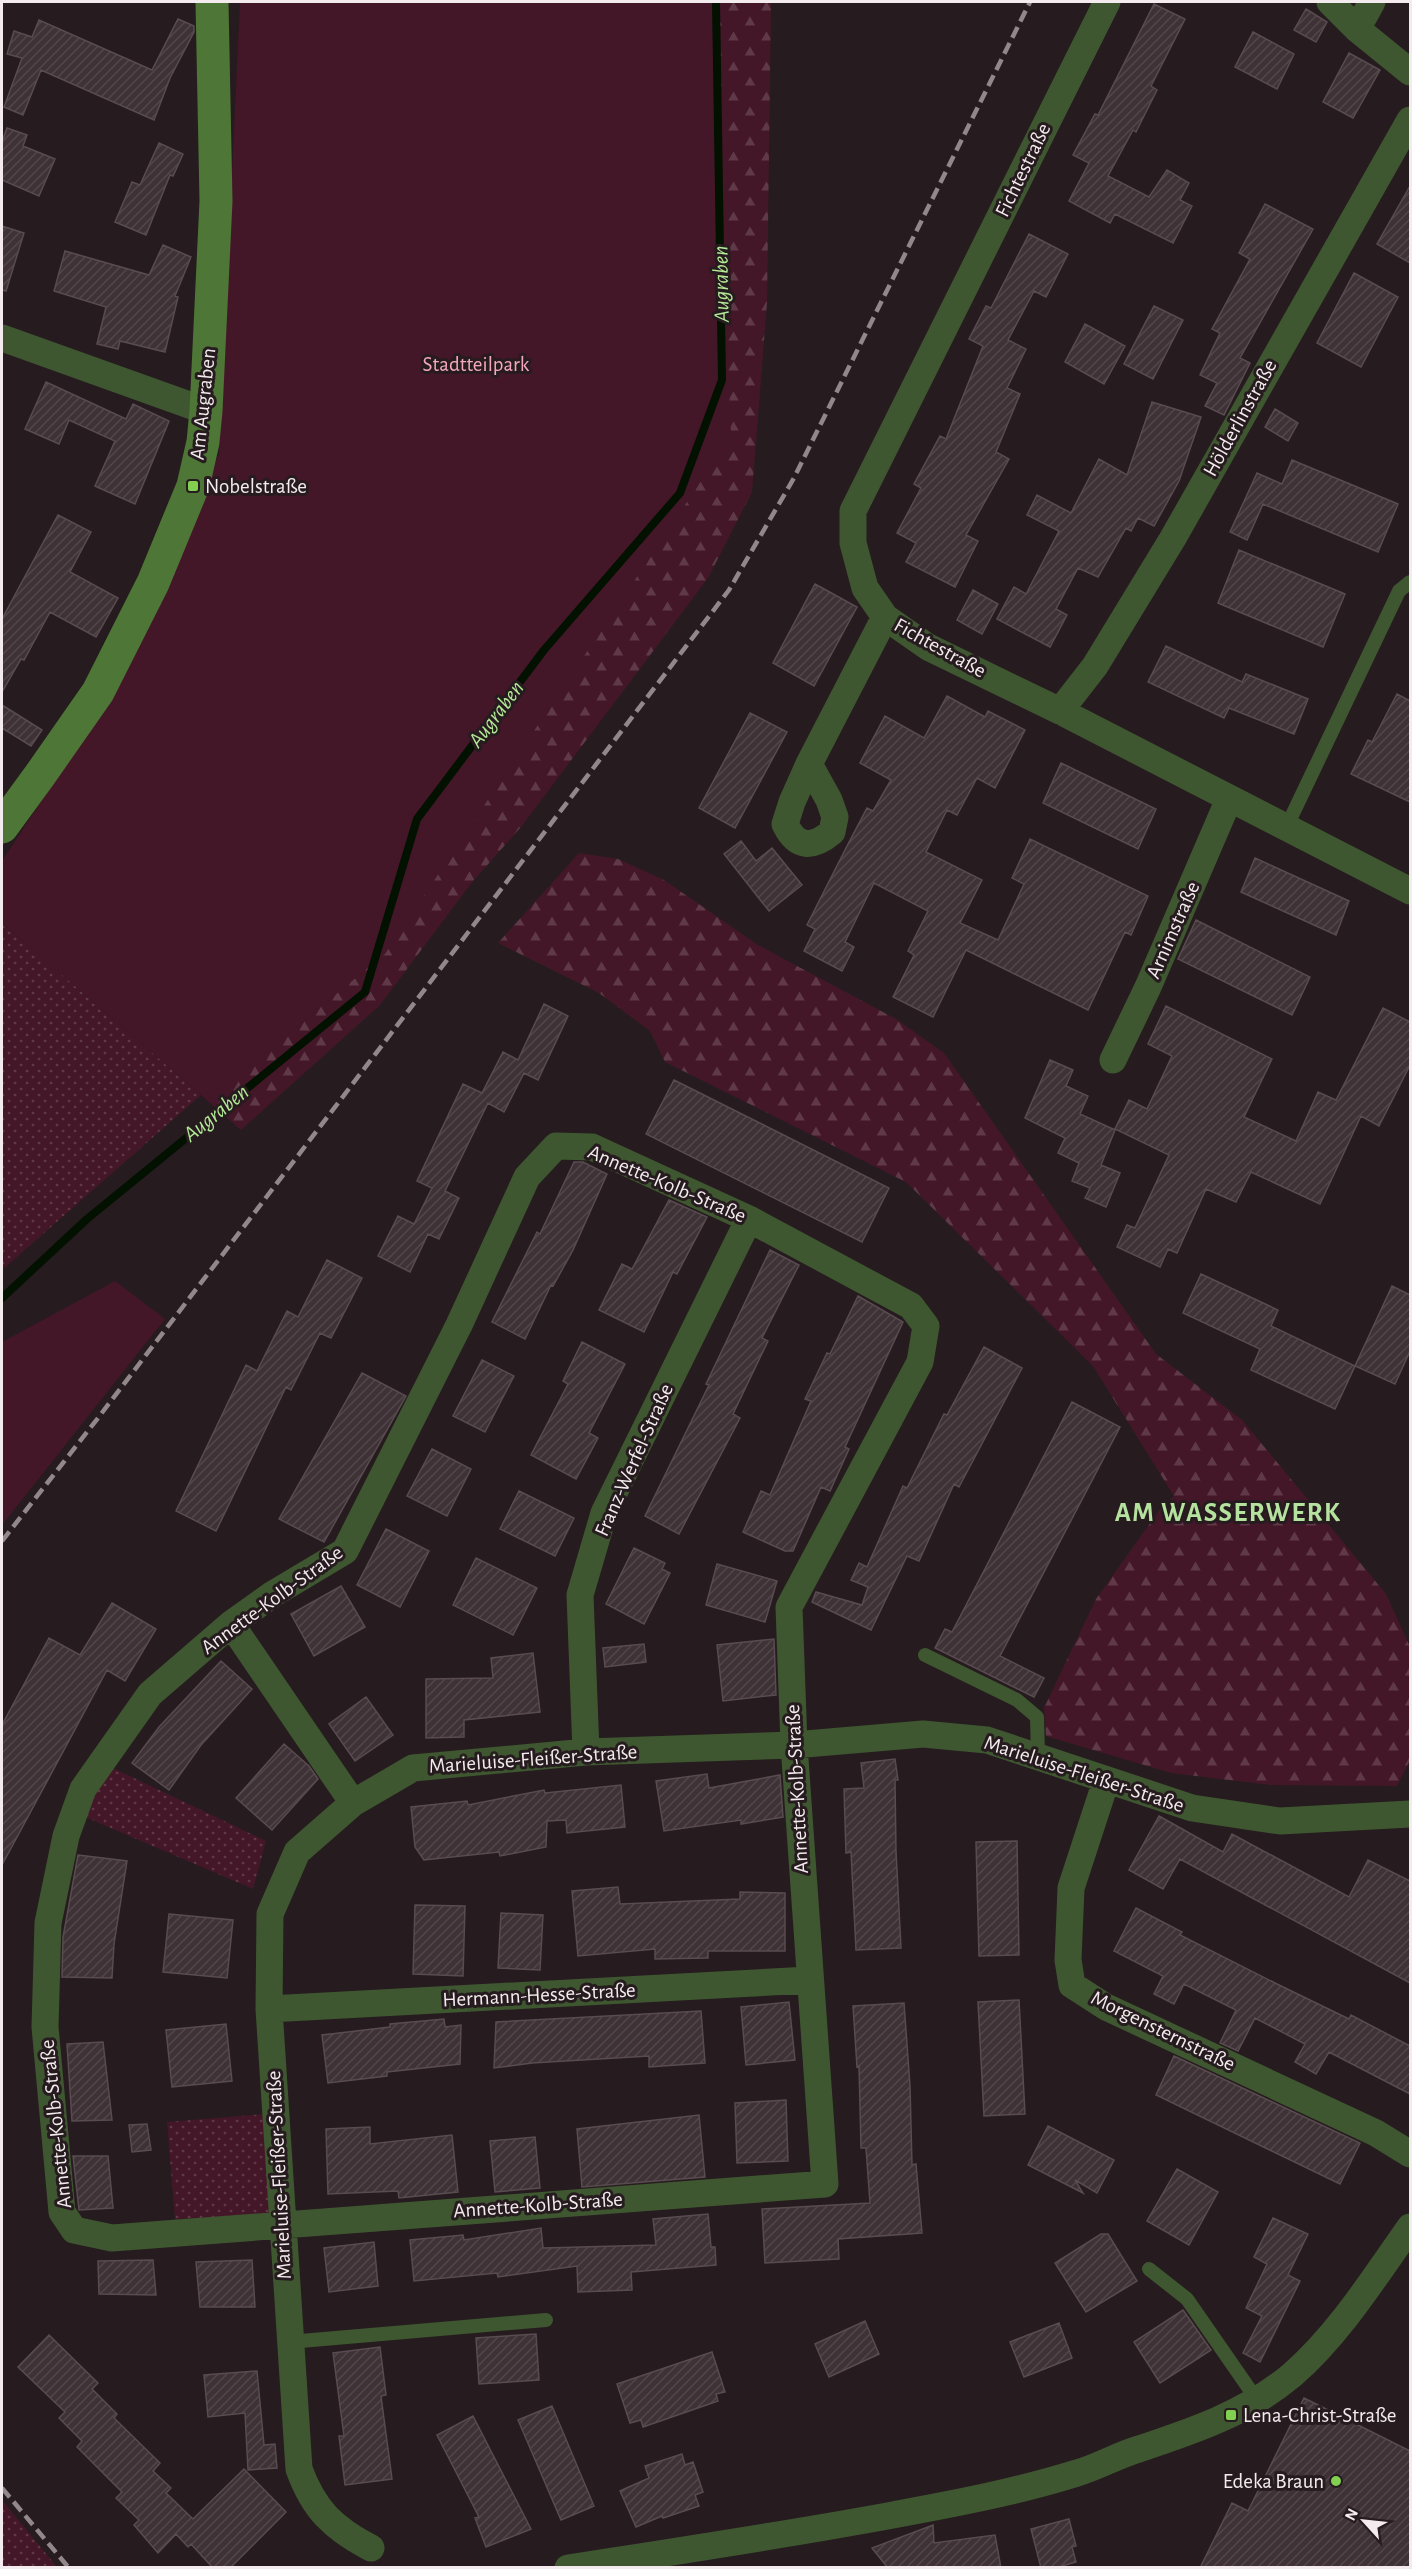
<svg xmlns="http://www.w3.org/2000/svg" width="1412" height="2569" font-family="'Alegreya Sans',sans-serif">
<style>
.grass{fill:url(#grass-dots)}
.forest{fill:url(#forest-firs)}
.green{fill:#441728}
.lines{fill:none;stroke-linecap:round;stroke-linejoin:round}
.stream{stroke:#031100;stroke-width:8}
.building{fill:url(#building-hatch);stroke:#594c50;stroke-width:1.5}
.lane{stroke:#3e5730;stroke-width:14}
.street{stroke:#3e5730;stroke-width:27}
.secondary{stroke:#4e7637;stroke-width:33}
.rail{stroke:#92888b;stroke-width:4.5;stroke-dasharray:12 6;stroke-linecap:butt}
.poi-dot{fill:#81d050;stroke:#261b1e;stroke-width:2}
.labels{text-anchor:middle;dominant-baseline:central;stroke-width:6;stroke-linejoin:round;paint-order:stroke}
.street-label{font-size:21px;fill:#f3ebed;stroke:#261b1e}
.park-label{font-size:21px;fill:#f6a7bf;stroke:#261b1e}
.poi-label{font-size:21px;fill:#f3ebed;stroke:#261b1e;text-anchor:start}
.water-label{font-size:22px;font-style:italic;fill:#b4e997;stroke:#261b1e}
.district-label{font-size:27px;font-weight:bold;letter-spacing:1.5px;fill:#b6e29f;stroke:#261b1e}
</style>
<defs>
<pattern id="grass-dots" width="8" height="8" patternUnits="userSpaceOnUse" patternTransform="scale(1.5)"><rect width="8" height="8" fill="#441728"/><path d="M2 2h.1M6 6h.1" fill="none" stroke="#5f3948" stroke-width="1.8" stroke-linecap="round"/></pattern>
<pattern id="forest-firs" width="22" height="20" patternUnits="userSpaceOnUse" patternTransform="scale(1.5)"><rect width="22" height="20" fill="#441728"/><path d="M5 1l3.5 6h-7zM16 11l3.5 6h-7z" fill="#5f3948"/></pattern>
<pattern id="building-hatch" width="6" height="6" patternUnits="userSpaceOnUse" patternTransform="scale(1.5)"><rect width="6" height="6" fill="#3e3236"/><path d="M-1 1l2-2M0 6l6-6M5 7l2-2" fill="none" stroke="#51464a"/></pattern>
</defs>
<rect width="100%" height="100%" fill="#261b1e"/>
<path class="grass" d="M 2,923 L 201,1095 L 2,1270 Z
M 92,1758 L 266,1841 L 253,1889 L 69,1810 Z
M 265,2114 L 272,2215 L 175,2219 L 167,2122 Z
M 2,2500 L 57,2567 L 2,2567 Z"/>
<path class="forest" d="M 572,2 L 771,2 L 767,303 L 752,492 L 708,578 L 521,827 L 473,881 L 380,1005 L 241,1130 L 201,1095 Z
M 579,853 L 618,859 L 664,880 L 758,945 L 896,1019 L 944,1053 L 1156,1354 L 1242,1420 L 1386,1594 L 1410,1647 L 1410,1760 L 1397,1786 L 1271,1785 L 1171,1773 L 1046,1736 L 1044,1708 L 1096,1599 L 1158,1512 L 1174,1496 L 1093,1366 L 906,1182 L 665,1062 L 650,1031 L 599,993 L 498,943 Z"/>
<path class="green" d="M 240,2 L 713,2 L 731,436 L 385,954 L 207,1100 L 2,923 L 2,861 L 127,671 L 219,454 Z
M 115,1281 L 165,1319 L 2,1525 L 2,1342 Z"/>
<g class="lines">
<path class="stream" d="M 2,1298 L 87,1219 L 365,992 L 417,819 L 544,650 L 680,493 L 722,380 L 716,2"/>
</g>
<path class="building" d="M 1154,4 L 1185,19 L 1151,86 L 1157,90 L 1136,132 L 1133,130 L 1108,176 L 1149,197 L 1167,170 L 1189,183 L 1180,200 L 1192,206 L 1173,243 L 1115,214 L 1110,223 L 1069,201 L 1089,163 L 1073,155 L 1095,114 L 1098,115 Z
M 1306,9 L 1327,22 L 1316,42 L 1294,30 Z
M 178,19 L 194,26 L 194,32 L 170,78 L 154,120 L 41,70 L 23,115 L 4,107 L 22,58 L 7,54 L 14,31 L 32,37 L 39,20 L 152,70 Z
M 1253,32 L 1294,54 L 1277,89 L 1235,67 Z
M 1349,53 L 1380,70 L 1353,118 L 1323,102 Z
M 7,128 L 27,135 L 23,146 L 55,159 L 39,196 L 2,180 L 2,142 Z
M 159,143 L 183,154 L 173,176 L 170,175 L 146,235 L 115,222 L 132,182 L 140,185 Z
M 1410,186 L 1410,263 L 1377,244 Z
M 1265,204 L 1313,229 L 1240,358 L 1250,363 L 1224,415 L 1205,406 L 1217,383 L 1200,375 L 1220,333 L 1212,329 L 1250,259 L 1239,253 Z
M 2,226 L 24,233 L 6,291 L 2,290 Z
M 1029,234 L 1068,254 L 1046,297 L 1034,291 L 1008,340 L 1026,349 L 1007,388 L 1020,394 L 996,452 L 1009,459 L 966,535 L 978,541 L 955,587 L 906,562 L 916,543 L 897,533 L 921,488 L 914,484 L 940,436 L 946,439 L 983,346 L 969,339 L 986,306 L 991,308 Z
M 163,245 L 191,257 L 175,296 L 178,297 L 165,352 L 120,341 L 118,349 L 97,344 L 106,307 L 54,291 L 65,251 L 149,275 Z
M 1354,273 L 1398,297 L 1361,367 L 1317,343 Z
M 1154,306 L 1183,320 L 1153,379 L 1124,364 Z
M 1085,324 L 1125,346 L 1104,384 L 1065,362 Z
M 46,382 L 126,419 L 133,404 L 169,421 L 135,504 L 95,486 L 115,441 L 69,420 L 59,444 L 25,429 Z
M 1152,402 L 1201,417 L 1179,481 L 1154,526 L 1138,518 L 1131,531 L 1126,528 L 1098,577 L 1078,568 L 1056,609 L 1067,615 L 1050,647 L 997,619 L 1014,587 L 1026,594 L 1059,531 L 1027,515 L 1037,495 L 1071,513 L 1099,459 L 1127,475 Z
M 1275,409 L 1298,423 L 1288,441 L 1265,427 Z
M 1292,460 L 1398,504 L 1378,552 L 1263,504 L 1247,540 L 1230,532 L 1257,473 L 1282,484 Z
M 58,515 L 91,532 L 70,572 L 118,598 L 96,637 L 50,612 L 24,660 L 21,659 L 2,692 L 2,619 Z
M 1239,550 L 1345,594 L 1323,647 L 1218,603 Z
M 815,584 L 857,607 L 814,686 L 773,663 Z
M 973,590 L 998,604 L 982,634 L 957,620 Z
M 1166,646 L 1242,682 L 1246,674 L 1308,699 L 1294,734 L 1229,708 L 1224,718 L 1148,682 Z
M 1397,694 L 1410,701 L 1410,802 L 1351,774 L 1368,740 L 1372,742 Z
M 947,696 L 985,717 L 988,711 L 1025,730 L 995,788 L 977,778 L 957,815 L 947,810 L 926,852 L 982,880 L 960,923 L 998,940 L 1024,884 L 1012,878 L 1030,839 L 1148,896 L 1131,935 L 1125,932 L 1088,1010 L 966,950 L 933,1017 L 893,997 L 914,955 L 908,951 L 928,911 L 874,883 L 845,942 L 854,947 L 842,971 L 804,951 L 815,929 L 807,925 L 847,846 L 867,808 L 873,811 L 891,780 L 860,763 L 885,716 L 924,738 Z
M 2,705 L 42,730 L 31,746 L 2,728 Z
M 750,713 L 787,732 L 735,828 L 699,808 Z
M 1061,763 L 1156,809 L 1138,849 L 1043,803 Z
M 741,841 L 756,861 L 772,848 L 802,885 L 769,911 L 724,854 Z
M 1255,858 L 1349,901 L 1336,935 L 1241,892 Z
M 1196,920 L 1310,977 L 1292,1015 L 1178,959 Z
M 544,1004 L 568,1016 L 538,1080 L 524,1073 L 504,1112 L 488,1103 L 445,1191 L 459,1198 L 439,1239 L 428,1234 L 410,1272 L 378,1256 L 398,1216 L 414,1224 L 432,1188 L 417,1181 L 463,1084 L 482,1093 L 503,1052 L 518,1060 Z
M 1166,1006 L 1272,1059 L 1244,1117 L 1296,1141 L 1318,1092 L 1336,1100 L 1383,1008 L 1410,1022 L 1410,1065 L 1379,1126 L 1361,1116 L 1320,1204 L 1251,1172 L 1236,1202 L 1206,1189 L 1177,1253 L 1168,1249 L 1160,1267 L 1117,1247 L 1127,1225 L 1135,1228 L 1169,1155 L 1115,1129 L 1129,1100 L 1147,1109 L 1172,1056 L 1148,1044 Z
M 1050,1060 L 1073,1070 L 1066,1086 L 1088,1096 L 1080,1114 L 1115,1130 L 1101,1165 L 1120,1173 L 1106,1207 L 1085,1198 L 1090,1188 L 1072,1181 L 1079,1163 L 1058,1153 L 1065,1138 L 1025,1118 Z
M 674,1080 L 889,1188 L 862,1242 L 646,1134 Z
M 574,1162 L 583,1162 L 607,1174 L 573,1250 L 553,1286 L 551,1285 L 525,1339 L 492,1322 L 537,1232 L 540,1234 Z
M 669,1200 L 707,1217 L 677,1274 L 673,1272 L 644,1332 L 599,1310 L 622,1264 L 632,1269 Z
M 770,1250 L 799,1265 L 762,1338 L 768,1341 L 733,1414 L 740,1418 L 679,1534 L 645,1516 L 709,1385 L 706,1384 Z
M 327,1260 L 362,1278 L 331,1338 L 320,1333 L 291,1390 L 286,1387 L 216,1531 L 176,1511 L 246,1365 L 257,1371 L 287,1311 L 298,1317 Z
M 1201,1274 L 1278,1310 L 1271,1326 L 1355,1366 L 1335,1409 L 1251,1370 L 1260,1349 L 1183,1313 Z
M 1392,1286 L 1410,1295 L 1410,1351 L 1395,1384 L 1355,1366 Z
M 858,1296 L 903,1322 L 845,1447 L 849,1449 L 830,1491 L 821,1487 L 793,1551 L 785,1551 L 743,1532 L 761,1491 L 770,1495 L 811,1401 L 805,1399 L 827,1353 L 830,1354 Z
M 582,1342 L 625,1364 L 589,1433 L 598,1438 L 576,1479 L 531,1455 L 568,1384 L 563,1381 Z
M 984,1347 L 1022,1368 L 959,1487 L 954,1484 L 919,1561 L 907,1556 L 871,1630 L 812,1602 L 816,1592 L 862,1605 L 868,1587 L 851,1580 L 859,1563 L 867,1567 L 903,1486 L 907,1488 L 944,1414 L 947,1415 Z
M 482,1360 L 514,1376 L 485,1432 L 453,1416 Z
M 362,1373 L 406,1396 L 324,1542 L 279,1519 Z
M 1072,1402 L 1120,1427 L 1000,1656 L 1044,1678 L 1034,1697 L 935,1648 L 945,1629 L 952,1632 Z
M 432,1449 L 471,1469 L 447,1516 L 407,1496 Z
M 519,1491 L 574,1518 L 555,1556 L 500,1529 Z
M 386,1529 L 429,1551 L 400,1607 L 357,1585 Z
M 634,1548 L 665,1563 L 662,1569 L 670,1573 L 644,1624 L 606,1604 Z
M 476,1558 L 537,1588 L 513,1635 L 453,1605 Z
M 717,1564 L 777,1581 L 765,1622 L 706,1605 Z
M 341,1586 L 365,1627 L 314,1656 L 291,1614 Z
M 112,1603 L 156,1629 L 125,1681 L 107,1670 L 2,1865 L 2,1725 L 49,1638 L 80,1655 Z
M 774,1639 L 776,1695 L 723,1701 L 717,1645 Z
M 644,1644 L 646,1662 L 605,1667 L 603,1648 Z
M 533,1653 L 540,1712 L 464,1720 L 464,1737 L 426,1738 L 426,1679 L 493,1678 L 491,1658 Z
M 221,1661 L 252,1689 L 201,1745 L 169,1790 L 132,1763 L 159,1727 Z
M 366,1697 L 393,1735 L 355,1761 L 329,1724 Z
M 284,1744 L 309,1766 L 318,1779 L 272,1830 L 236,1798 Z
M 895,1759 L 898,1780 L 895,1780 L 896,1851 L 901,1948 L 856,1950 L 851,1852 L 846,1853 L 844,1789 L 864,1788 L 861,1763 Z
M 707,1774 L 709,1788 L 780,1775 L 783,1817 L 741,1824 L 741,1820 L 664,1831 L 656,1781 Z
M 621,1785 L 625,1827 L 567,1833 L 566,1820 L 547,1821 L 546,1847 L 500,1856 L 499,1852 L 424,1860 L 415,1847 L 411,1807 L 467,1801 L 468,1805 L 544,1790 L 545,1793 Z
M 1159,1816 L 1223,1852 L 1232,1834 L 1349,1897 L 1368,1860 L 1410,1881 L 1410,1983 L 1180,1859 L 1163,1889 L 1129,1870 Z
M 1017,1841 L 1019,1955 L 979,1956 L 976,1842 Z
M 78,1855 L 127,1861 L 114,1944 L 112,1978 L 62,1977 L 63,1937 Z
M 618,1887 L 620,1904 L 740,1899 L 740,1892 L 785,1893 L 785,1951 L 708,1951 L 708,1958 L 655,1959 L 655,1949 L 578,1956 L 572,1891 Z
M 415,1905 L 465,1906 L 463,1976 L 413,1974 Z
M 1136,1908 L 1182,1932 L 1180,1935 L 1277,1984 L 1349,2019 L 1351,2015 L 1410,2046 L 1410,2094 L 1329,2052 L 1316,2074 L 1295,2062 L 1305,2044 L 1255,2018 L 1238,2051 L 1220,2043 L 1236,2010 L 1184,1984 L 1174,2004 L 1154,1994 L 1163,1976 L 1114,1951 Z
M 501,1913 L 543,1915 L 540,1970 L 498,1968 Z
M 169,1914 L 233,1920 L 227,1978 L 163,1972 Z
M 1019,2000 L 1025,2114 L 984,2116 L 978,2002 Z
M 789,2002 L 795,2060 L 746,2065 L 741,2007 Z
M 904,2003 L 910,2086 L 912,2165 L 916,2164 L 922,2233 L 838,2239 L 839,2259 L 765,2263 L 762,2209 L 870,2203 L 866,2148 L 861,2148 L 859,2066 L 857,2067 L 853,2006 Z
M 701,2011 L 705,2063 L 649,2067 L 649,2056 L 532,2063 L 494,2068 L 496,2022 Z
M 444,2019 L 445,2027 L 461,2025 L 460,2064 L 387,2072 L 387,2076 L 328,2083 L 322,2035 L 390,2027 L 390,2024 Z
M 226,2024 L 232,2081 L 172,2087 L 166,2030 Z
M 103,2042 L 112,2120 L 72,2121 L 67,2044 Z
M 1174,2056 L 1360,2143 L 1340,2184 L 1156,2095 Z
M 786,2100 L 788,2161 L 737,2163 L 735,2103 Z
M 699,2115 L 705,2177 L 582,2187 L 577,2129 Z
M 147,2124 L 151,2150 L 132,2152 L 129,2125 Z
M 1048,2126 L 1114,2160 L 1097,2193 L 1075,2180 L 1083,2193 L 1028,2165 Z
M 370,2127 L 370,2144 L 452,2135 L 458,2192 L 399,2198 L 398,2191 L 328,2194 L 326,2129 Z
M 535,2137 L 540,2188 L 495,2192 L 490,2141 Z
M 73,2156 L 108,2156 L 113,2208 L 79,2210 Z
M 1177,2169 L 1218,2192 L 1189,2245 L 1147,2221 Z
M 708,2214 L 711,2247 L 715,2247 L 716,2265 L 631,2272 L 632,2290 L 578,2292 L 577,2266 L 498,2277 L 497,2273 L 414,2281 L 410,2240 L 463,2235 L 464,2240 L 541,2228 L 543,2248 L 656,2245 L 653,2219 Z
M 1273,2218 L 1308,2234 L 1288,2275 L 1300,2281 L 1260,2362 L 1243,2353 L 1262,2316 L 1246,2308 L 1267,2264 L 1254,2257 Z
M 1101,2234 L 1108,2234 L 1137,2281 L 1086,2312 L 1055,2263 Z
M 374,2242 L 378,2286 L 329,2292 L 324,2248 Z
M 153,2260 L 156,2295 L 99,2294 L 98,2261 Z
M 252,2260 L 255,2307 L 200,2307 L 196,2262 Z
M 1183,2310 L 1211,2350 L 1160,2383 L 1134,2342 Z
M 865,2321 L 879,2354 L 829,2377 L 815,2344 Z
M 1059,2323 L 1072,2358 L 1024,2377 L 1010,2342 Z
M 536,2334 L 539,2380 L 479,2384 L 476,2338 Z
M 49,2335 L 98,2383 L 92,2389 L 117,2414 L 114,2418 L 160,2463 L 153,2471 L 171,2488 L 166,2493 L 193,2519 L 244,2469 L 286,2512 L 230,2568 L 213,2568 L 191,2544 L 188,2547 L 176,2534 L 158,2553 L 134,2525 L 139,2520 L 116,2498 L 122,2492 L 77,2447 L 82,2441 L 59,2418 L 65,2412 L 18,2367 Z
M 380,2347 L 386,2395 L 381,2396 L 392,2479 L 345,2485 L 339,2436 L 344,2436 L 333,2353 Z
M 712,2352 L 725,2392 L 716,2394 L 718,2401 L 643,2427 L 641,2420 L 630,2423 L 617,2384 Z
M 257,2371 L 264,2445 L 275,2444 L 277,2468 L 248,2470 L 245,2413 L 208,2417 L 204,2375 Z
M 1304,2398 L 1410,2451 L 1410,2568 L 1200,2568 L 1232,2503 L 1248,2511 Z
M 552,2406 L 594,2506 L 561,2520 L 518,2420 Z
M 473,2416 L 531,2529 L 486,2547 L 475,2518 L 479,2517 L 437,2435 Z
M 682,2454 L 685,2465 L 693,2462 L 703,2492 L 695,2495 L 699,2506 L 663,2518 L 662,2516 L 636,2527 L 620,2491 L 649,2478 L 645,2466 Z
M 1069,2519 L 1076,2546 L 1072,2547 L 1076,2562 L 1055,2568 L 1041,2568 L 1031,2529 Z
M 933,2525 L 934,2543 L 995,2535 L 1001,2568 L 888,2568 L 872,2548 Z"/>
<g class="lines">
<path class="lane" d="M 1286,828 L 1399,591 L 1410,582
M 925,1655 L 1017,1700 L 1037,1717 L 1038,1756
M 1149,2269 L 1187,2299 L 1257,2400
M 289,2342 L 546,2320"/>
<path class="street" d="M 1107,2 L 853,511 L 853,543 L 865,588 L 885,617 L 928,647 L 1060,711 L 1410,891
M 1330,2 L 1357,29 L 1410,72
M 1357,29 L 1372,2
M 2,338 L 206,411
M 1060,711 L 1095,666 L 1173,538 L 1410,120
M 809,764 L 829,800 L 835,817 L 832,832 C 813,848 797,849 785,824 L 792,802 L 809,764 L 885,617
M 1113,1060 L 1148,987 L 1229,799
M 556,1146 L 592,1147 L 749,1219 L 911,1306 L 926,1326 L 920,1362 L 789,1607 L 794,1745 L 825,2184 L 112,2238 L 74,2230 L 62,2212 L 45,2027 L 48,1923 L 66,1836 L 83,1789 L 150,1694 L 231,1624 L 273,1594 L 345,1551 L 459,1325 L 527,1177 Z
M 231,1624 L 353,1803
M 586,1752 L 580,1595 L 604,1513 L 749,1219
M 1106,1781 L 1071,1888 L 1068,1960 L 1072,1985 L 1106,2007 L 1376,2133 L 1410,2154
M 269,2009 L 809,1980
M 371,2548 C 333,2528 314,2510 299,2469 L 269,2009 L 270,1914 L 297,1852 L 353,1803 L 413,1768 L 586,1752 L 794,1745 L 923,1734 L 987,1740 L 1192,1808 L 1280,1821 L 1410,1814
M 568,2568 C 673,2552 778,2536 882,2517 C 947,2505 1013,2493 1077,2473 C 1098,2467 1118,2455 1139,2449 C 1193,2431 1247,2413 1292,2375 C 1339,2334 1374,2278 1410,2227"/>
<path class="secondary" d="M 2,827 L 40,775 L 98,692 L 153,583 L 193,486 L 203,442 L 206,411 L 216,201 L 212,2"/>
<path class="rail" d="M 2,1541 L 98,1418 L 729,590 L 794,478 L 1030,2
M 2,2488 L 69,2568"/>
</g>
<g class="poi-dot">
<rect x="187" y="480" width="12" height="12" rx="3"/>
<rect x="1225" y="2409" width="12" height="12" rx="3"/>
<circle cx="1336" cy="2481" r="6"/>
</g>
<g class="labels">
<g class="street-label">
<text transform="translate(1023 170) rotate(-64)">Fichtestraße</text>
<text transform="translate(203 404) rotate(-84)">Am Augraben</text>
<text transform="translate(1240 418) rotate(-61)">Hölderlinstraße</text>
<text transform="translate(940 648) rotate(29)">Fichtestraße</text>
<text transform="translate(1173 930) rotate(-66)">Arnimstraße</text>
<text transform="translate(667 1184) rotate(23)">Annette-Kolb-Straße</text>
<text transform="translate(634 1460) rotate(-66)">Franz-Werfel-Straße</text>
<text transform="translate(272 1600) rotate(-36)">Annette-Kolb-Straße</text>
<text transform="translate(533 1759) rotate(-4)">Marieluise-Fleißer-Straße</text>
<text transform="translate(1084 1774) rotate(18)">Marieluise-Fleißer-Straße</text>
<text transform="translate(797 1789) rotate(-93)">Annette-Kolb-Straße</text>
<text transform="translate(539 1995) rotate(-3)">Hermann-Hesse-Straße</text>
<text transform="translate(1163 2031) rotate(26)">Morgensternstraße</text>
<text transform="translate(56 2124) rotate(-96)">Annette-Kolb-Straße</text>
<text transform="translate(279 2175) rotate(-93)">Marieluise-Fleißer-Straße</text>
<text transform="translate(538 2205) rotate(-4)">Annette-Kolb-Straße</text>
</g>
<g class="park-label">
<text x="476" y="364">Stadtteilpark</text>
</g>
<g class="poi-label">
<text x="205" y="486">Nobelstraße</text>
<text x="1243" y="2415">Lena-Christ-Straße</text>
<text x="1324" y="2481" text-anchor="end">Edeka Braun</text>
</g>
<g class="water-label">
<text transform="translate(721 284) rotate(-91)">Augraben</text>
<text transform="translate(496 714) rotate(-53)">Augraben</text>
<text transform="translate(216 1113) rotate(-39)">Augraben</text>
</g>
<g class="district-label">
<text x="1228" y="1512">AM WASSERWERK</text>
</g>
</g>
<rect width="1412" height="2569" fill="none" stroke="#f3ebed" stroke-width="6"/>
<g transform="translate(1364 2521) rotate(297)" stroke="#261b1e" stroke-width="4.5" paint-order="stroke">
<path d="M0-4.5L10 22L0 15L-10 22Z" fill="#f3ebed"/>
<text y="-9" font-size="16" font-weight="bold" text-anchor="middle" fill="#f3ebed">N</text>
</g>
</svg>
